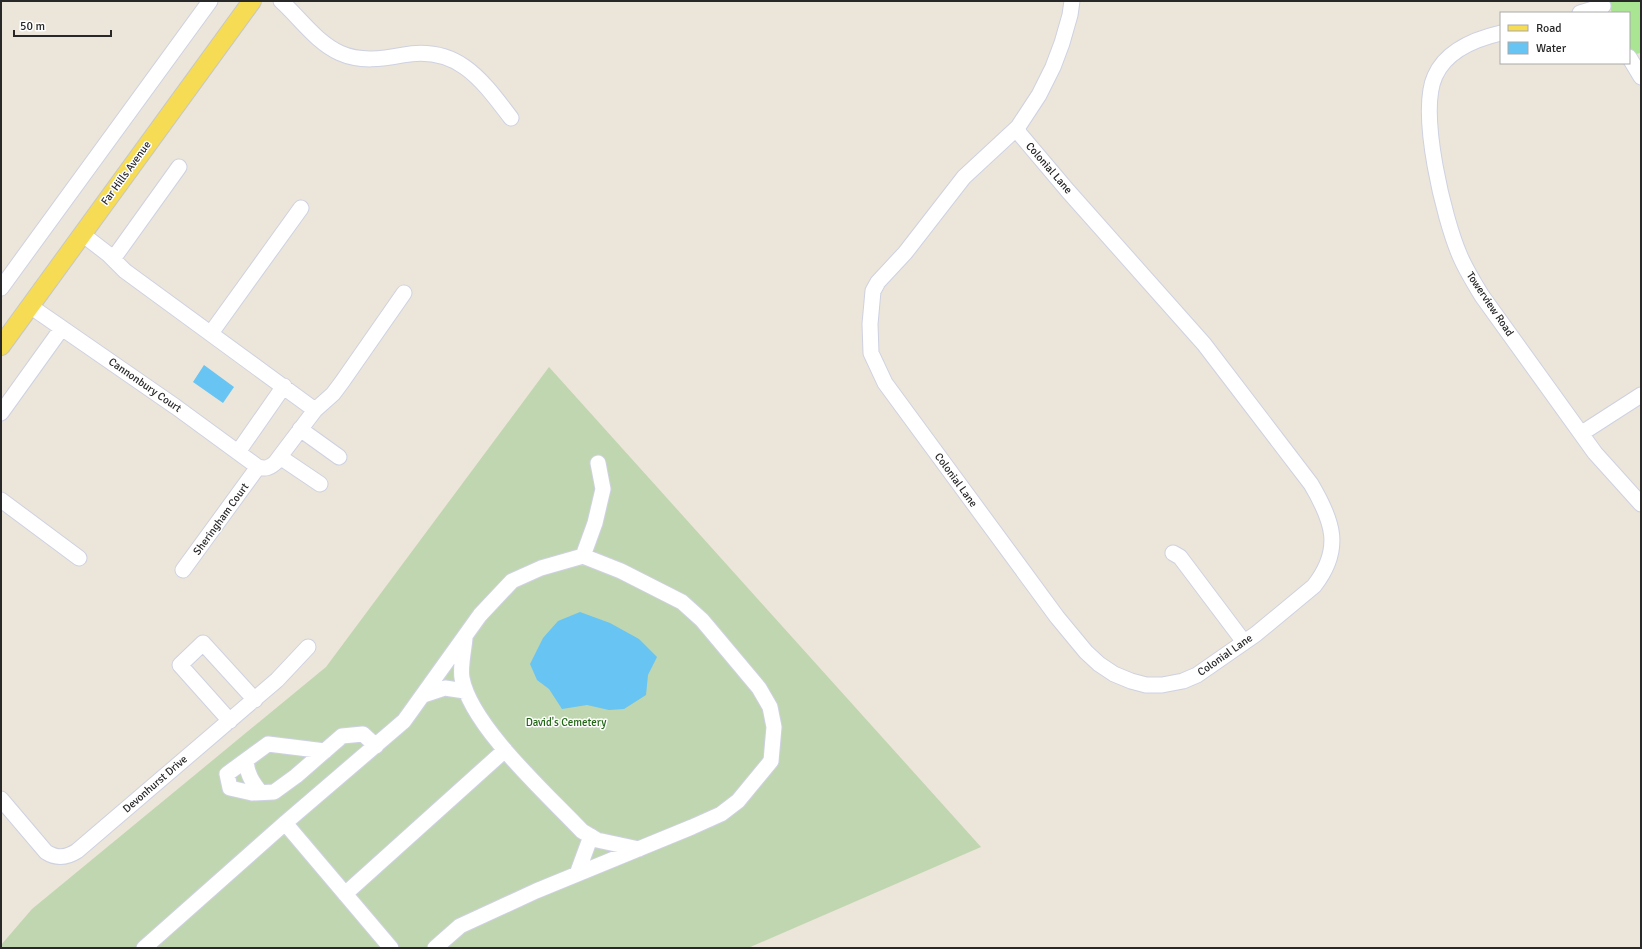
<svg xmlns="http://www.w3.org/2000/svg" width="1642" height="949" font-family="Signika,sans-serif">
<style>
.green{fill:#a9e593}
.cemetery{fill:#c0d6b0}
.water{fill:#67c4f3}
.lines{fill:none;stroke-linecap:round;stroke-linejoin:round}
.minor-casing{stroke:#ced1e2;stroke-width:17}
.major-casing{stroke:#c7c7c7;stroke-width:20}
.minor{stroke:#fff;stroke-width:15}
.major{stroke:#f6db54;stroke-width:18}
.labels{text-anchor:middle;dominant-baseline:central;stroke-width:3;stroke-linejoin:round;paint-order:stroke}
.street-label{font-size:11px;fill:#282828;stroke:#fff}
.park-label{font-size:11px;fill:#226716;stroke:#fff}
</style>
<rect width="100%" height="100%" fill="#ece5d9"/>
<path class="green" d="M 1607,1 L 1641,1 L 1640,53 L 1633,55 L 1629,46 L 1629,13 L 1612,13 Z"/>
<path class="cemetery" d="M 549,367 L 981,847 L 748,948 L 1,948 L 1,945 L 32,909 L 326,667 Z"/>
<path class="water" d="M 204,365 L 234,387 L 223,403 L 193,382 Z
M 580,612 L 610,623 L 639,639 L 657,657 L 648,675 L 646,695 L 624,709 L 609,710 L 587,705 L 562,709 L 549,689 L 537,680 L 530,664 L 543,638 L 558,621 Z"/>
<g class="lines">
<g class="minor-casing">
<path id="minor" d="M 281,1 C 300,18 316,42 340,53 C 360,62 382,59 403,55 C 458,45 482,80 511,118
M 1580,13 L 1603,6
M 1501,33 C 1475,39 1446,51 1435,76 C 1418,113 1444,219 1460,256 C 1466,270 1474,283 1482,296 L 1595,453 L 1641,504
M 1629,57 L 1641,77
M 1018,127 L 1019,133 L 1068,191 L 1204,344 L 1311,484 C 1333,521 1343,549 1314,586 L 1256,634 L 1197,675 L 1183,681 L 1162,685 L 1146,685 L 1131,681 L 1114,674 L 1099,664 L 1086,652 L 1057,617 L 885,383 L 871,353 L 870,324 L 873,291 L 878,282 L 905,253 L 964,177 L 1018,127 L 1039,95 L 1053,67 L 1062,43 L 1070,15 L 1072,1
M 82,234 L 108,254 L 125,271 L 315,410
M 113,259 L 179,167
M 1,288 L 210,1
M 30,306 L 176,407 L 258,467 C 266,469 269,468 275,463 L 315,410 L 333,394 L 342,382 L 404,293
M 211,333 L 301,208
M 1,413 L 62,328
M 300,429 L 339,457
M 1582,433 L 1641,395
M 238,452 L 284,386
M 280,457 L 320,484
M 1,500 L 79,558
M 1173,553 L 1180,557 L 1244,642
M 583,556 L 595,523 L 603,489 L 598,463
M 183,570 L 258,467
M 465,638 C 464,651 460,666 462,678 C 471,726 547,794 582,831 L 597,840 L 639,849
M 424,695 L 445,688 L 465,691
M 230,721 L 180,665 L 203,643 L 255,700
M 325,751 L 268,744 L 227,774 L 230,788 L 252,793 L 274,792 L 296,776 L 342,736 L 363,734 L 376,746
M 246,760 C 247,774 252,782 261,793
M 1,799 L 46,852 C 57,859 66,858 77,851 L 277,680 L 308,647
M 285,823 L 391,948
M 577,874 L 591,836
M 345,894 L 505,750
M 144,948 L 285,823 L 404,721 L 480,615 L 512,581 L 541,568 L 583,556 L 621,571 L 682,602 L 702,620 L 759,688 L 770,707 L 774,727 L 771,761 L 738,801 L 721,814 L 692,827 L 536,891 L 460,926 L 435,948"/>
</g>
<g class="major-casing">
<path id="major" d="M 1,346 L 252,1"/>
</g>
<use href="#minor" class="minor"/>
<use href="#major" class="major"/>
</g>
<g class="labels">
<g class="street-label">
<text transform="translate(1049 168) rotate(49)">Colonial Lane</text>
<text transform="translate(126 173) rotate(-54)">Far Hills Avenue</text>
<text transform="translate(1490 304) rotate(56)">Towerview Road</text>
<text transform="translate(145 385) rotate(35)">Cannonbury Court</text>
<text transform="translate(956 480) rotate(54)">Colonial Lane</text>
<text transform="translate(221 519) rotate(-54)">Sheringham Court</text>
<text transform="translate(1225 655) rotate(-35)">Colonial Lane</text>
<text transform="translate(155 784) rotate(-41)">Devonhurst Drive</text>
</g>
<g class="park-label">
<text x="566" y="722">David's Cemetery</text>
</g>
</g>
<rect width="1642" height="949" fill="none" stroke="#282828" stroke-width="4"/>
<rect x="1500" y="12" width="130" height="52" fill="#ffffff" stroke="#a9a9a9"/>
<rect x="1508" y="25" width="20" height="6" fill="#f6db54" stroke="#a9a9a9"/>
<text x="1536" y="32" font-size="12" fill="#282828">Road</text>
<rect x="1508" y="42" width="20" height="12" fill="#67c4f3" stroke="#a9a9a9"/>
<text x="1536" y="52" font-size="12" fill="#282828">Water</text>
<path d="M14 30v6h97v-6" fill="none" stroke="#282828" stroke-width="2"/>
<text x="20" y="30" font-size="12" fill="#282828" stroke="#ffffff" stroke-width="3" paint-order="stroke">50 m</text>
</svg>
